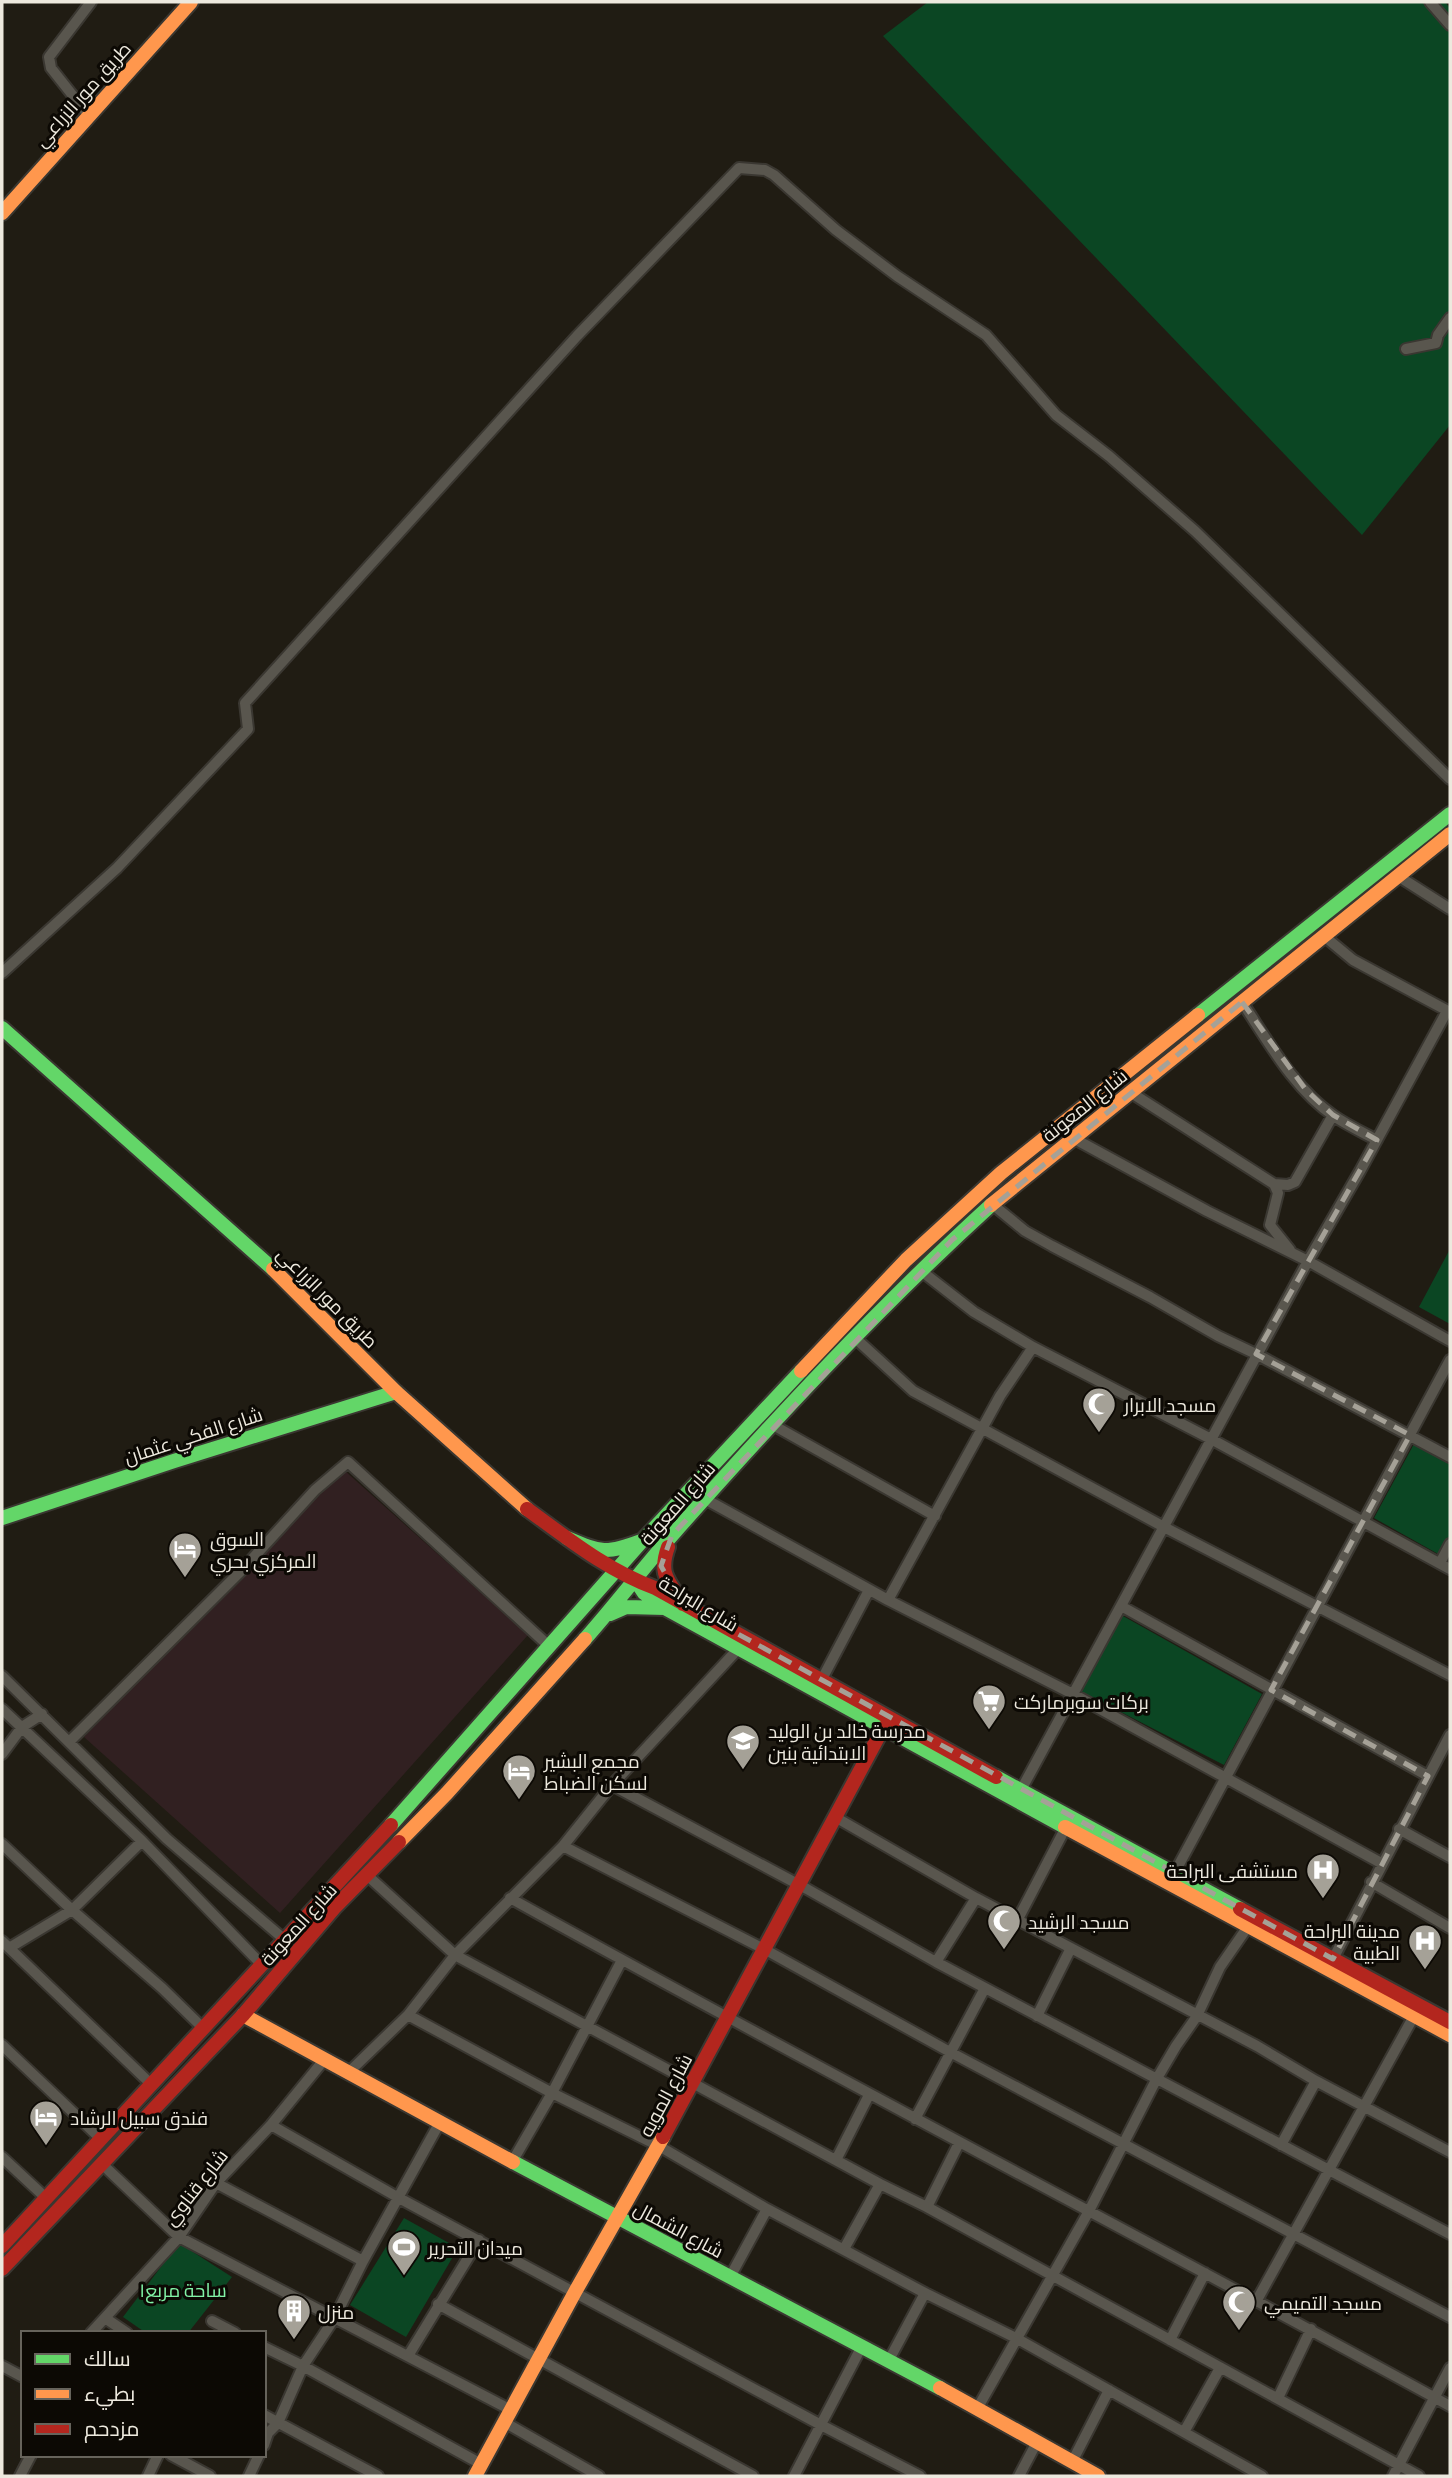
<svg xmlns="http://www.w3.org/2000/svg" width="1452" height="2478" font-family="Barlow,Cairo,sans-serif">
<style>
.commercial{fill:#312021}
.green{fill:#0b4623}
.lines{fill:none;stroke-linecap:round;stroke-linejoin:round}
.street-casing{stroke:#3a3731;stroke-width:14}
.fast-casing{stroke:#3a3731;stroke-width:18}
.slow-casing{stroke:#3a3731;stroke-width:18}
.jam-casing{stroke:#3a3731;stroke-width:18}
.street{stroke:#59564e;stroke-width:10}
.fast{stroke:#63d668;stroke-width:14}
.slow{stroke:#ff974d;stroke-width:14}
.jam{stroke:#b3261e;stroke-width:14}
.marked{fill:none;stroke:#a5a197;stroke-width:5;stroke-dasharray:14 9;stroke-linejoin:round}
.labels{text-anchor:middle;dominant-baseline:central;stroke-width:6;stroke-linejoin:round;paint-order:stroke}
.street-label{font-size:19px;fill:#ede9de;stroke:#0c0904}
.poi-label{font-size:19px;fill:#ede9de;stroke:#0c0904;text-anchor:start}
.park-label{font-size:19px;fill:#81f3a6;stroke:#0c0904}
</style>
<rect width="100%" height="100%" fill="#201c13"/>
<path class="commercial" d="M 344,1470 L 528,1635 L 280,1913 L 84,1737 Z"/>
<path class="green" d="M 928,2 L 1445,2 L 1450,8 L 1450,425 L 1362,535 L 883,36 Z
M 1450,1249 L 1450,1324 L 1419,1307 Z
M 1415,1442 L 1450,1461 L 1450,1537 L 1440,1555 L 1374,1518 Z
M 1123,1616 L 1262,1694 L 1224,1765 L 1080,1691 Z
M 404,2218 L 458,2248 L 406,2337 L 350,2305 Z
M 179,2243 L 232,2277 L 188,2333 L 146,2333 L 123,2317 Z"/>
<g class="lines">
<g class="street-casing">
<path id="street" d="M 1430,2 L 1450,25
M 89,116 L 51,68 L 49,57 L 91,2
M 1406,349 L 1436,343 L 1438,335 L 1450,318
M 1398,876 L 1450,909
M 1324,936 L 1353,960 L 1450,1012
M 2,973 L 117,868 L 248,729 L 245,703 L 577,336 L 739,168 L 765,170 L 774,175 L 836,230 L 897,276 L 986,335 L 1056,415 L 1109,456 L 1195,531 L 1450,779
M 1242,1002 C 1268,1041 1294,1089 1334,1116 C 1347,1125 1362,1132 1377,1140
M 1447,1011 L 1360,1171 L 1308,1261 L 1450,1341
M 1130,1092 L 1274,1184 L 1278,1193 L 1270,1225 L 1290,1250
M 1274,1184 L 1288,1185 L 1295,1182 L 1333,1115
M 992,1204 L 1025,1231 L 1052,1246 L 1150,1297 L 1218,1336 L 1256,1354 L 1450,1457
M 920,1270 L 974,1312 L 1033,1347 L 1211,1439 L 1450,1569
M 854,1337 L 913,1391 L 1164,1527 L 1450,1675
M 773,1425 L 935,1516
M 705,1499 L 888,1600 L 1071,1693 L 1381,1863
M 1440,1563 L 1450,1544
M 888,1600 L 1000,1396 L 1033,1347
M 1121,1606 L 1428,1776
M 2,1676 L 167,1839 L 285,1940
M 821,1681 L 869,1590
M 2,1709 L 142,1841 L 262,1965
M 70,1741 L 242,1570 L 315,1490 L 348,1462 L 550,1647
M 2,1754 L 22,1727 L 42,1714
M 612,1785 L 807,1889 L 936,1962 L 1450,2234
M 1021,1790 L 1308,1261 L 1207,1211 L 1073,1138
M 835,1817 L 976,1898 L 1257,2046 L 1316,2081 L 1450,2152
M 1399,1829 L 1450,1857
M 2,1844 L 72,1910 L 162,1988 L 204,2029
M 563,1846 L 764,1949 L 950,2052 L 1450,2317
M 1175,1872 L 1450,1360
M 368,1876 L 455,1955 L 880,2184 L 927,2207 L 1419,2476
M 1371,1882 L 1450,1928
M 510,1898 C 821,2071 1138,2235 1450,2406
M 1018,1919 L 1066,1827
M 2,1941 L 152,2085
M 9,1948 L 72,1910 L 142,1841
M 1333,1959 L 1450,1735
M 936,1962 L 976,1898
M 408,2015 L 552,2093 L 659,2146 L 767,2209 L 925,2293 L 1016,2338 L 1262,2476
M 1037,2016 L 1071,1948
M 2,2045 L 101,2139
M 348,2073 L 408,2015 L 455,1955 L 563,1846 L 612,1785 L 738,1649
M 915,2119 L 985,1988
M 271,2125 L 399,2198 L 821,2425 L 920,2476
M 1281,2145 L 1316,2081
M 2,2157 L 46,2198
M 836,2160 L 869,2095
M 512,2162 L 552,2093 L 622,1960
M 102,2164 L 179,2237 L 511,2410
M 216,2183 L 363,2261
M 927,2207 L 959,2143
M 844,2249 L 880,2184
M 730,2277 L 767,2209
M 1257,2300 L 1414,2016
M 438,2304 L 753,2476
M 105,2318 L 127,2333
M 212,2321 L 235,2333
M 91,2333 L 179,2237 L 216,2183 L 271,2125 L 324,2060
M 1170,2340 L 1205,2273
M 264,2347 L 303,2366 L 481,2464
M 408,2356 L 479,2240
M 889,2360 L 925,2293
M 2,2366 L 23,2377
M 1278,2398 L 1311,2329
M 977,2409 L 1089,2211 L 1156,2080 L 1176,2046 L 1197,2016 L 1220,1967 L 1249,1925
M 264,2415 L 378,2476
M 504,2422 L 599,2476
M 1184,2432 L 1220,2368
M 264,2445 L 268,2433 L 278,2423 L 303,2366 L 334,2319 L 363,2261 L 440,2122
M 171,2455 L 210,2476
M 1072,2462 L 1109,2390
M 20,2476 L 31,2455
M 148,2476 L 158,2455
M 249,2476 L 259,2455
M 794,2476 L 862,2346
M 1019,2476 L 1037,2442
M 1393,2476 L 1450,2368"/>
</g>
<g class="fast-casing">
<path id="fast" d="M 1198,1015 L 1450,814
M 2,1028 L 273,1269
M 2,1518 L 174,1461 L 396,1392
M 567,1538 C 602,1553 606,1554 641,1541
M 636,1581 L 644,1593 L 665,1608 L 1065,1827
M 610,1614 L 626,1607 L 665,1608
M 585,1639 C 616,1604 643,1568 674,1533 C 775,1419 879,1307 991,1205
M 996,1777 L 1240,1909
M 391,1825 L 642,1541 L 801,1371
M 513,2162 L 940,2388"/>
</g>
<g class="slow-casing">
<path id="slow" d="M 2,213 L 191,2
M 991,1205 L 1450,834
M 273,1269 L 396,1392 L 527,1509
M 801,1371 L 906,1260 L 1001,1173 L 1198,1015
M 1065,1827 L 1450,2035
M 399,1842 L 447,1793 L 585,1639
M 243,2015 L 513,2162
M 940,2388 L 1098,2476
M 475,2476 L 575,2292 L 663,2137"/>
</g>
<g class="jam-casing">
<path id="jam" d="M 527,1509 C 567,1538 608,1571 655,1588 L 996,1777
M 668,1547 C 658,1575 669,1581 683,1604
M 1240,1909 L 1450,2022
M 663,2137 L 883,1728
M 2,2246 L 391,1825
M 2,2269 L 243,2015 L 335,1907 L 399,1842"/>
</g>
<use href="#street" class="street"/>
<use href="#fast" class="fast"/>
<use href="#slow" class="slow"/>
<use href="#jam" class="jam"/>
</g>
<path class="marked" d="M 1242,1002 L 1306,1090 L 1333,1115 L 1377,1140 L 1256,1354 L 1410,1435 L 1271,1690 L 1428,1776 L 1333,1959 L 683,1604 L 661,1566 L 672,1535 L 952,1240 Z"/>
<defs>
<g id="mosque-pin" transform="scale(1.75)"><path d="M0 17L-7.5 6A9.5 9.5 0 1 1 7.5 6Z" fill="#a5a197" stroke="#0c0904"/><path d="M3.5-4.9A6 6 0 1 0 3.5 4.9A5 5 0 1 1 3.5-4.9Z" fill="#fff"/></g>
<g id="hotel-pin" transform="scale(1.75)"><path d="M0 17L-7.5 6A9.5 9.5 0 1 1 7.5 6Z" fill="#a5a197" stroke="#0c0904"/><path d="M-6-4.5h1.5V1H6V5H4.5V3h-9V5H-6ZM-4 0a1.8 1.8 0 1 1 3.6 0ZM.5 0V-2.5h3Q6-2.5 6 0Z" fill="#fff"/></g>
<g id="supermarket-pin" transform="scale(1.75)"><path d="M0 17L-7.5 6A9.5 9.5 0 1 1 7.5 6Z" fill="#a5a197" stroke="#0c0904"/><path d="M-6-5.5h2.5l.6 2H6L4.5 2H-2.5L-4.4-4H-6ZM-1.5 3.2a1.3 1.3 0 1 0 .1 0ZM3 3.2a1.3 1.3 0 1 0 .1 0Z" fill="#fff"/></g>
<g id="school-pin" transform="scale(1.75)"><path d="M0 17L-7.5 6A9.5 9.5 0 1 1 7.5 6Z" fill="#a5a197" stroke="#0c0904"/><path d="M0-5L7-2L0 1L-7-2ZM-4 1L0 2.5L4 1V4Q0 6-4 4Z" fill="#fff"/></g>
<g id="hospital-pin" transform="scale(1.75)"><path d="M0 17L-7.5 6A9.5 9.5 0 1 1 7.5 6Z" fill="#a5a197" stroke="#0c0904"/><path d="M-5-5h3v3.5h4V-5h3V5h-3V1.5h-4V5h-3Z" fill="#fff"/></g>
<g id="stadium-pin" transform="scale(1.75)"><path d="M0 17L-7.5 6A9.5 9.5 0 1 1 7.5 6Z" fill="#a5a197" stroke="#0c0904"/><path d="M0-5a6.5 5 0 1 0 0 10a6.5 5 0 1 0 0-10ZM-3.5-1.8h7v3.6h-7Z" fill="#fff"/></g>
<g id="building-pin" transform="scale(1.75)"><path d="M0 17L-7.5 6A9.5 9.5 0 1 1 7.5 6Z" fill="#a5a197" stroke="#0c0904"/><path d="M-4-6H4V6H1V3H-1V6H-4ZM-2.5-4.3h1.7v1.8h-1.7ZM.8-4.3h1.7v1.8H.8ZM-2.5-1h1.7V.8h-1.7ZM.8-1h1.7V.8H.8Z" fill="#fff"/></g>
</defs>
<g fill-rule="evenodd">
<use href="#mosque-pin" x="1099" y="1404"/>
<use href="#hotel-pin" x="185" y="1549"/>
<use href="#supermarket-pin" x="989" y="1701"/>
<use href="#school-pin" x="743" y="1741"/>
<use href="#hotel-pin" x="519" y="1771"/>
<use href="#hospital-pin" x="1323" y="1870"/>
<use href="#mosque-pin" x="1004" y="1921"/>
<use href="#hospital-pin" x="1425" y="1941"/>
<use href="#hotel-pin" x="46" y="2117"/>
<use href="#stadium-pin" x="404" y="2247"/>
<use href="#mosque-pin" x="1239" y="2302"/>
<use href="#building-pin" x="294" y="2311"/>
</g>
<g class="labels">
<g class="street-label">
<text transform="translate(82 94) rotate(-48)">طريق مور الزراعي</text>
<text transform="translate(1084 1105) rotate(-39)">شارع المعونة</text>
<text transform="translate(328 1297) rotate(45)">طريق مور الزراعي</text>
<text transform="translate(193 1435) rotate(-18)">شارع الفكي عثمان</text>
<text transform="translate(677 1503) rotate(-49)">شارع المعونة</text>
<text transform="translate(699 1603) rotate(31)">شارع البراحة</text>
<text transform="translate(298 1924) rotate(-48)">شارع المعونة</text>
<text transform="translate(665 2095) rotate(-62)">شارع المويه</text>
<text transform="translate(195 2187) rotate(-52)">شارع قناوي</text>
<text transform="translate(679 2229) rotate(28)">شارع الشمال</text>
</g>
<g class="poi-label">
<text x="1124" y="1404">مسجد الابرار</text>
<text x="210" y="1538">السوق<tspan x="210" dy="22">المركزي بحري</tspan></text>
<text x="1014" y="1701">بركات سوبرماركت</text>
<text x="768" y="1730">مدرسة خالد بن الوليد<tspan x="768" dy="22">الابتدائية بنين</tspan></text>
<text x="544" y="1760">مجمع البشير<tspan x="544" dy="22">لسكن الضباط</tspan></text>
<text x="1298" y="1870" text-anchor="end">مستشفى البراحة</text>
<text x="1028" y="1921">مسجد الرشيد</text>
<text x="1400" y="1930" text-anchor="end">مدينة البراحة<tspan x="1400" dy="22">الطبية</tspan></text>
<text x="70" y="2117">فندق سبيل الرشاد</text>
<text x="428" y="2247">ميدان التحرير</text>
<text x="1264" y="2302">مسجد التميمي</text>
<text x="318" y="2311">منزل</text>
</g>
<g class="park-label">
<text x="183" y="2289">ساحة مربع١</text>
</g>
</g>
<rect width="1452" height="2478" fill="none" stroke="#ede9de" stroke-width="7"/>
<rect x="21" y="2331" width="245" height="126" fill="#0c0904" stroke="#66635b" stroke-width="2"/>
<rect x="35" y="2354" width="35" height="10" fill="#63d668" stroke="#66635b" stroke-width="2"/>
<text x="84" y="2366" font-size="21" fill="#ede9de">سالك</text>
<rect x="35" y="2389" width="35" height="10" fill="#ff974d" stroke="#66635b" stroke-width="2"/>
<text x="84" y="2401" font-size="21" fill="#ede9de">بطيء</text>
<rect x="35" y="2424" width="35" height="10" fill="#b3261e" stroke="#66635b" stroke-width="2"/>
<text x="84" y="2436" font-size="21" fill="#ede9de">مزدحم</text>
</svg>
